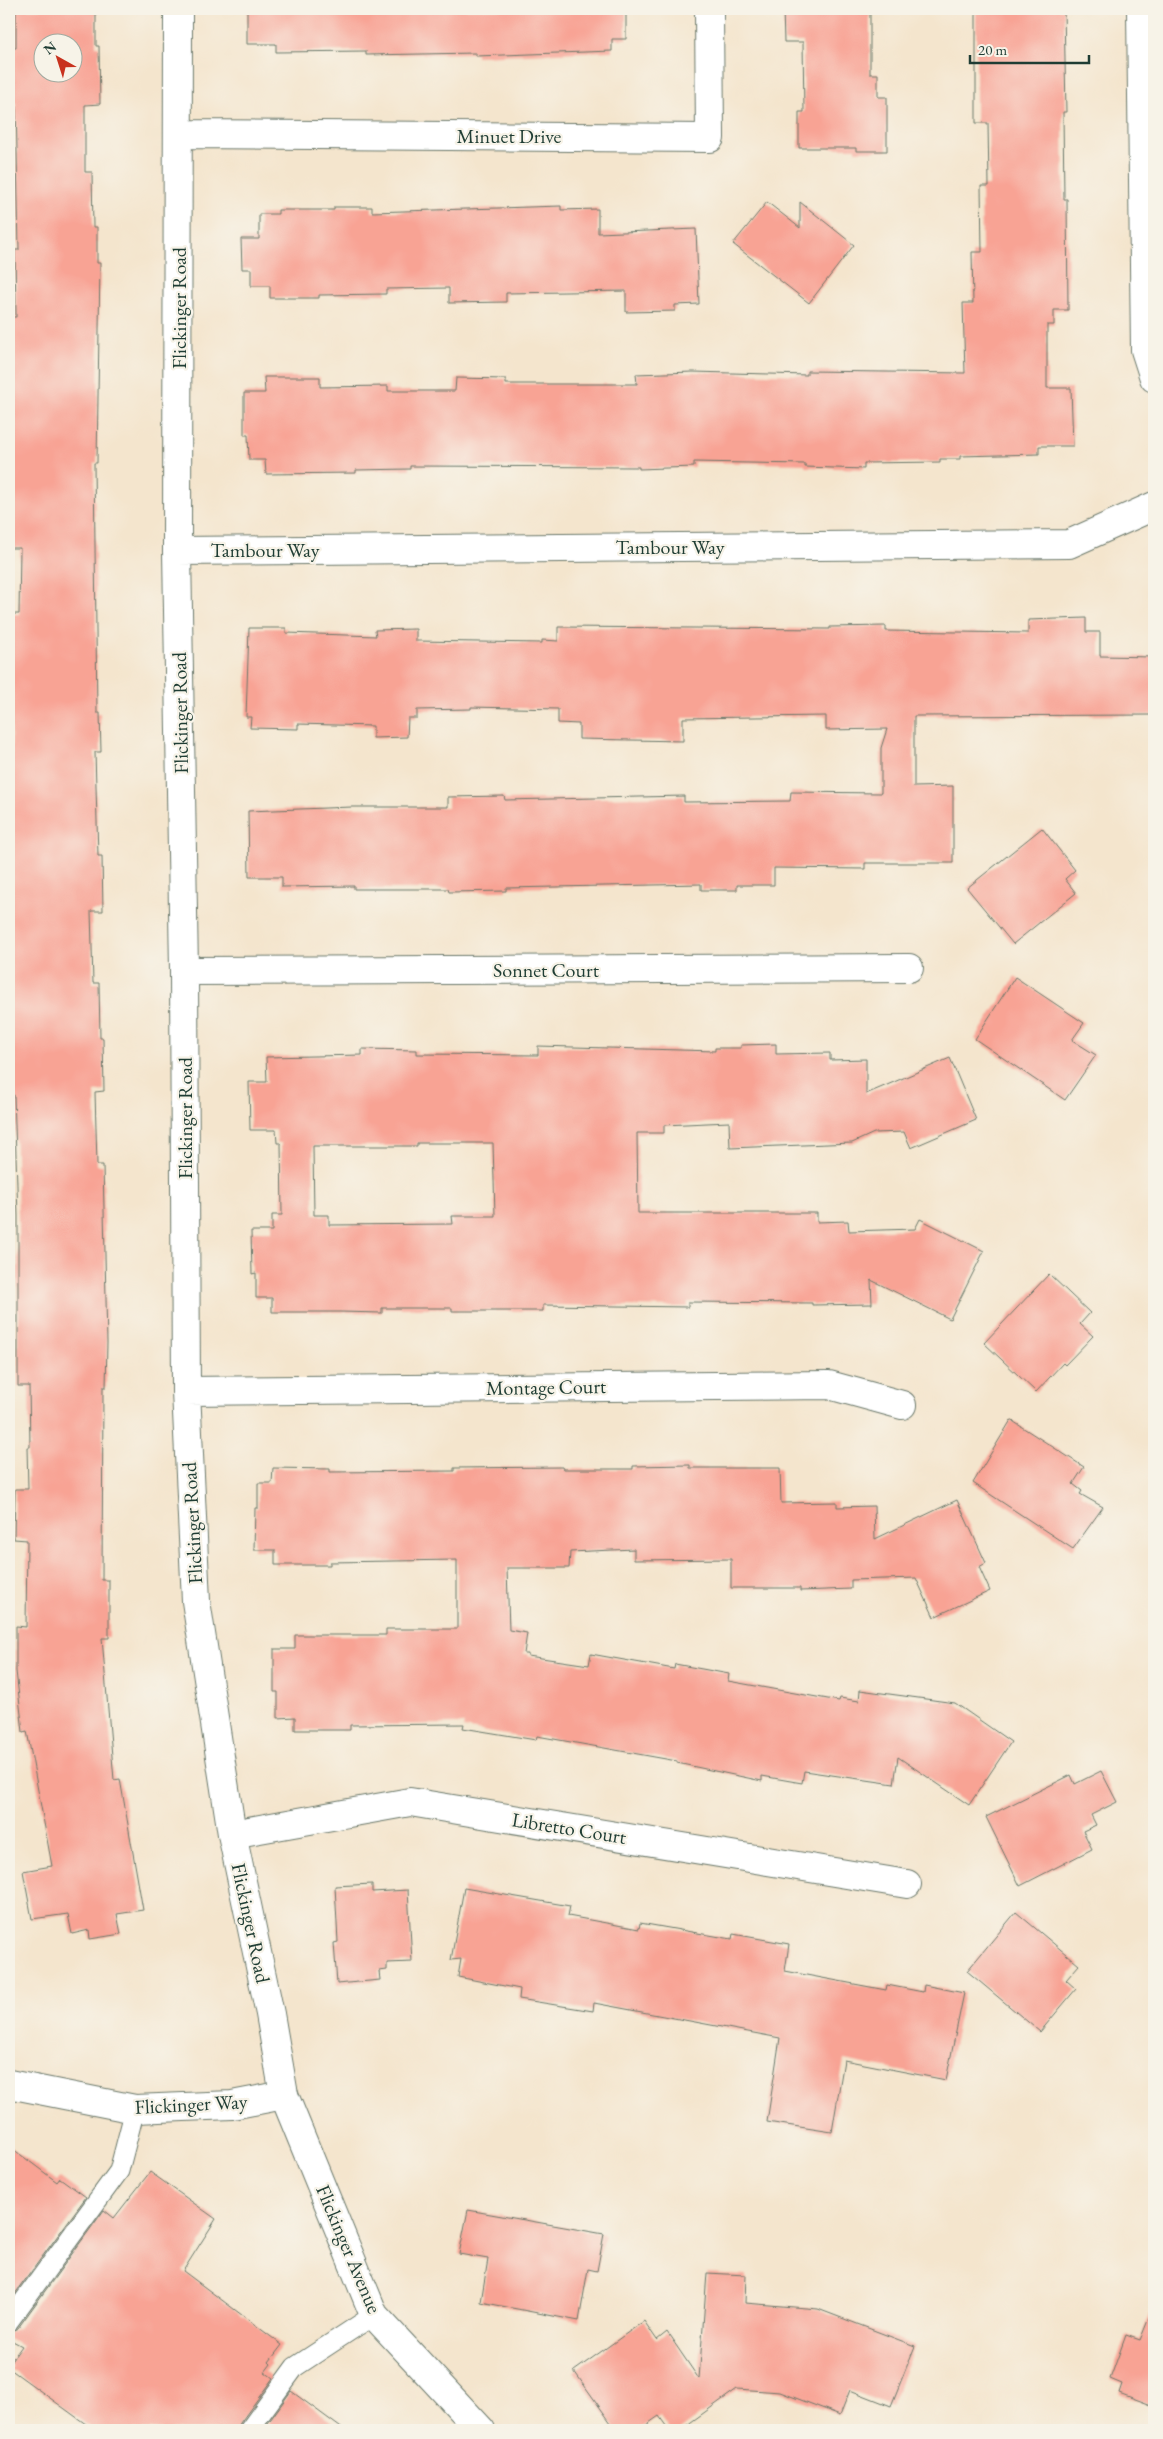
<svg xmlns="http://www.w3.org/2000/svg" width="1163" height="2439" font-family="'EB Garamond',serif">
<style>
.building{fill:#f8a394;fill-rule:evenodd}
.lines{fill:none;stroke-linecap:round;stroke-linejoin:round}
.lane-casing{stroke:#6a786a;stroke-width:21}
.street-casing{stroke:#6a786a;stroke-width:30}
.secondary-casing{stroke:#6a786a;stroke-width:30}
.lane{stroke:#fff;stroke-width:19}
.street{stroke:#fff;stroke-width:28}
.secondary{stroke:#fff;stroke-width:28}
.labels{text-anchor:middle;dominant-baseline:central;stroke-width:4.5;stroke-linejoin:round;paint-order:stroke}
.street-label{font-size:20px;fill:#1f3d34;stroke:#f7f3e8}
</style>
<rect width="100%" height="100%" fill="#f7f3e8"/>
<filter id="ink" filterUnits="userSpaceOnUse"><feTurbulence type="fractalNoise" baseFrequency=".02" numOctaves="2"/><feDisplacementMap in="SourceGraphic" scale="10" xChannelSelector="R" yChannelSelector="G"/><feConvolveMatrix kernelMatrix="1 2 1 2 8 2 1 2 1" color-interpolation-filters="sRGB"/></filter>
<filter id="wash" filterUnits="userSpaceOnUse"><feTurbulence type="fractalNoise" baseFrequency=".0096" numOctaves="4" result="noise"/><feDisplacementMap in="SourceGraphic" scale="20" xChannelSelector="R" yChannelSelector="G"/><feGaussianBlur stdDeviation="1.12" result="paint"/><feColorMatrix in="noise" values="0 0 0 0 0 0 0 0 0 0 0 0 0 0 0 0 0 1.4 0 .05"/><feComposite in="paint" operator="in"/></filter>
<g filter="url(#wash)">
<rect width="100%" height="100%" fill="#f4e5cd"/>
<g id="blocks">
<path class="building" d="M 16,9 L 96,9 L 96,46 L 99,46 L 100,104 L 85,105 L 85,172 L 92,172 L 93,227 L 97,227 L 97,263 L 100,263 L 97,463 L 94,463 L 97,713 L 100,713 L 101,752 L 95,752 L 98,856 L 102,856 L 103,911 L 91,911 L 93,983 L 99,983 L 100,1038 L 103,1038 L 104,1091 L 95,1092 L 97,1165 L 103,1165 L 107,1343 L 106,1387 L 103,1387 L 102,1580 L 109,1580 L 109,1638 L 102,1638 L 114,1780 L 120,1779 L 143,1910 L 117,1914 L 121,1934 L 90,1939 L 89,1930 L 72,1934 L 68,1914 L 32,1919 L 23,1871 L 52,1866 L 27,1731 L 23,1732 L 16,1671 L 16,1626 L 26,1627 L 27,1540 L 14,1539 L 15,1489 L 28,1489 L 27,1447 L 30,1447 L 29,1386 L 18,1386 L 18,1216 L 14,1095 L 11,1095 L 9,1046 L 9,956 L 10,956 L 9,859 L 12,859 L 9,768 L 12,768 L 9,614 L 19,614 L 20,548 L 9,548 L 9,317 L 16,317 L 15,250 L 19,250 L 16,103 L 9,104 L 9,48 L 16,48 ZM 42,42 L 72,42 L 72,72 L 42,72 Z
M 247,9 L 626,9 L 626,39 L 612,39 L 612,51 L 476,56 L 476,53 L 366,55 L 366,51 L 276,52 L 276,44 L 247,44 Z
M 783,9 L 870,9 L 870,74 L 878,74 L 878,97 L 887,97 L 887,151 L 856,151 L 856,148 L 799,148 L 799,112 L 804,112 L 803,42 L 784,42 Z
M 976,9 L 1064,9 L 1066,112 L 1063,112 L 1064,199 L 1067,199 L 1068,310 L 1054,310 L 1054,325 L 1047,325 L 1047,388 L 1071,388 L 1073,446 L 1039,446 L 1039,454 L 960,456 L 960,459 L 940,459 L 940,462 L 864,463 L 864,469 L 805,467 L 805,464 L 694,462 L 694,467 L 639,469 L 639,467 L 410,466 L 410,469 L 356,470 L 356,473 L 266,474 L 265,460 L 249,460 L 248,435 L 244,435 L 244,393 L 265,393 L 264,377 L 320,377 L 320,387 L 388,386 L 388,391 L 455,391 L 456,378 L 506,379 L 506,384 L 637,384 L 636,374 L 693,372 L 807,375 L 807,371 L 965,373 L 963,303 L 973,303 L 972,252 L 982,252 L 981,186 L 989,186 L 988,123 L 976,123 Z
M 767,202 L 800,228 L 800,202 L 854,245 L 809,303 L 733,244 Z
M 561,206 L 561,210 L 598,209 L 598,233 L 696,229 L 699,304 L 675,305 L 675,311 L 626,312 L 626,291 L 506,293 L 506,302 L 449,303 L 449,288 L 386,289 L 386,294 L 319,295 L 319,298 L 270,298 L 270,286 L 251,286 L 251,269 L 242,269 L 241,239 L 259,239 L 259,214 L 278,214 L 278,210 L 334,210 L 334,207 L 372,207 L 372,212 Z
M 1086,618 L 1086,632 L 1100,632 L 1100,656 L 1154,657 L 1154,715 L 914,716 L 914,787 L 953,786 L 953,863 L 865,863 L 865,869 L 774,868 L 774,885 L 737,885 L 737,890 L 701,890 L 701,884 L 506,888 L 506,891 L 449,892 L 448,889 L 354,889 L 354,886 L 282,887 L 282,877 L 249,877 L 248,811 L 352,807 L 448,807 L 448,797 L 504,796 L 505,800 L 684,796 L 684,802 L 790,801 L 791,792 L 881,793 L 881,748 L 887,729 L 826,730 L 826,716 L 683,718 L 683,741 L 579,739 L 579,724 L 558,723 L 558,709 L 471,707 L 471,709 L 417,710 L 417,718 L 408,718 L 407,737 L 373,738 L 373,726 L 298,724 L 298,729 L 250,728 L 251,717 L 246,717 L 249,628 L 286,628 L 286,633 L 376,636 L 375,630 L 416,629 L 416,641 L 542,643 L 542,640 L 558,641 L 558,627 L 830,629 L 830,627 L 886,626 L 886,631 L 1028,633 L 1028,620 Z
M 1042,828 L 1075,870 L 1065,879 L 1076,893 L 1013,944 L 967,888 Z
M 1015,977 L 1084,1023 L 1072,1040 L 1096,1055 L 1065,1100 L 975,1039 Z
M 776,1044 L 776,1054 L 830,1053 L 830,1060 L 866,1059 L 866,1094 L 950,1058 L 976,1120 L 911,1148 L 904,1132 L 874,1133 L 852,1143 L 730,1148 L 729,1122 L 664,1125 L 664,1133 L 637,1133 L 638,1213 L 817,1213 L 817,1222 L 848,1221 L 849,1231 L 915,1229 L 920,1219 L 984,1251 L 950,1319 L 871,1280 L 872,1304 L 812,1305 L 812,1303 L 688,1302 L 688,1307 L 543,1305 L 543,1311 L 452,1311 L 452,1308 L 382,1308 L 382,1313 L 340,1312 L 272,1312 L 272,1298 L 256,1298 L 256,1273 L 252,1274 L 251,1231 L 272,1231 L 272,1215 L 282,1215 L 281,1143 L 277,1143 L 276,1130 L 250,1130 L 249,1082 L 267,1082 L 266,1057 L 362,1055 L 362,1049 L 417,1050 L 417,1054 L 538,1055 L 538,1046 L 715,1051 L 715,1048 L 741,1048 L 741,1045 ZM 417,1143 L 493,1143 L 495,1216 L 452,1216 L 453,1224 L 329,1225 L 329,1215 L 314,1215 L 313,1146 L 417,1146 Z
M 1049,1274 L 1090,1313 L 1080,1324 L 1093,1336 L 1065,1365 L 1063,1363 L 1036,1392 L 984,1343 Z
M 1011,1420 L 1084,1467 L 1073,1484 L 1082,1491 L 1080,1494 L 1103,1507 L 1073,1549 L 973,1483 Z
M 690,1465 L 690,1468 L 780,1468 L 781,1503 L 837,1502 L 837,1507 L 874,1506 L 875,1539 L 957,1500 L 986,1563 L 979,1567 L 990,1591 L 934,1617 L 916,1578 L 851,1580 L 851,1589 L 800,1591 L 800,1588 L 731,1588 L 731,1559 L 634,1560 L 634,1549 L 570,1552 L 569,1568 L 507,1568 L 509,1630 L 527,1633 L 524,1654 L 528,1654 L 528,1656 L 589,1665 L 591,1654 L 674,1669 L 675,1664 L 729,1674 L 728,1681 L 839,1701 L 840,1698 L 859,1701 L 860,1690 L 955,1703 L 1011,1742 L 969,1805 L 898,1757 L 894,1784 L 804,1771 L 802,1783 L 762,1776 L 762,1781 L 677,1763 L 677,1761 L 537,1736 L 536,1740 L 463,1728 L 464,1724 L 350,1725 L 350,1730 L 295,1730 L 295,1717 L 278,1718 L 278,1692 L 274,1692 L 274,1649 L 295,1649 L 295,1635 L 386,1635 L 386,1629 L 457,1629 L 457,1560 L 330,1562 L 330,1565 L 275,1565 L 275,1550 L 254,1550 L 255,1508 L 258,1508 L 258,1483 L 272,1483 L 273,1468 L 330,1469 L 330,1472 L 454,1471 L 454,1468 L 562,1467 L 563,1469 L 633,1469 L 633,1466 Z
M 1101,1771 L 1117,1802 L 1091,1815 L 1096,1825 L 1083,1831 L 1092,1849 L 1020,1886 L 986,1817 L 1071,1775 L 1075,1784 Z
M 372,1884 L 372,1892 L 408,1890 L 412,1962 L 387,1963 L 387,1970 L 379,1971 L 380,1980 L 337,1984 L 334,1943 L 338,1942 L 335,1886 Z
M 464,1888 L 570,1906 L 568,1916 L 639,1929 L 640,1923 L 732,1939 L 733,1934 L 789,1944 L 785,1971 L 886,1990 L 887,1985 L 923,1992 L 924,1985 L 964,1993 L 946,2080 L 844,2060 L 832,2132 L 767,2122 L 780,2038 L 594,2003 L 593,2011 L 519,1999 L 520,1989 L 458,1977 L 461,1959 L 451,1960 Z
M 1016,1912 L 1079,1965 L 1066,1980 L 1076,1989 L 1040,2032 L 967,1971 Z
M 9,2146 L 57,2182 L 60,2178 L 86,2197 L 9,2302 Z
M 150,2172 L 216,2219 L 183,2271 L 282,2345 L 269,2362 L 271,2364 L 265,2372 L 273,2378 L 240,2423 L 238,2430 L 94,2430 L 10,2369 L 12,2367 L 9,2364 L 22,2346 L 9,2339 L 9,2332 L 18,2328 L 104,2210 L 114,2218 Z
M 468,2210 L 604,2234 L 597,2271 L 588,2269 L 579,2321 L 481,2302 L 488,2259 L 459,2254 Z
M 707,2273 L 746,2275 L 745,2303 L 818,2309 L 915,2346 L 891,2406 L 850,2390 L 840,2415 L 780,2392 L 737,2389 L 680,2430 L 669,2430 L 659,2416 L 639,2430 L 616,2430 L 574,2371 L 644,2321 L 657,2340 L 667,2332 L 699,2379 Z
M 1153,2308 L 1154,2308 L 1154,2406 L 1119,2393 L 1122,2384 L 1110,2379 L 1126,2335 L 1140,2340 Z
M 291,2391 L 344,2430 L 263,2430 Z"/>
</g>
</g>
<g filter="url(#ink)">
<use href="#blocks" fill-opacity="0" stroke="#6a786a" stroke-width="1"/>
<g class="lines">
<g class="lane-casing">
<path id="lane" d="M 9,2321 L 119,2171 L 135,2109
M 249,2430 L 295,2367 L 374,2315"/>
</g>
<g class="street-casing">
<path id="street" d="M 1141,9 L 1145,350 L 1154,378
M 180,134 L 710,138 L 709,9
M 177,551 L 1069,544 L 1154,506
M 184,971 L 909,968
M 186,1391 L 829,1385 L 902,1405
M 232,1834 L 410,1802 L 907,1884
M 9,2084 L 135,2109 L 232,2105 L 284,2095 L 270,2014 L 232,1834 L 196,1601 L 186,1391 L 184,971 L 177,551 L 178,9"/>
</g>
<g class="secondary-casing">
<path id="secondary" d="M 284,2095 L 374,2315 L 481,2430"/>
</g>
<use href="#lane" class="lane"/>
<use href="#street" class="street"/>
<use href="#secondary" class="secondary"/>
</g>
</g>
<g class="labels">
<g class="street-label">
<text x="509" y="136">Minuet Drive</text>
<text transform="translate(179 308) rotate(-90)">Flickinger Road</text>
<text x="670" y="547">Tambour Way</text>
<text x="265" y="550">Tambour Way</text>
<text transform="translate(180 713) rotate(-91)">Flickinger Road</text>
<text x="546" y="970">Sonnet Court</text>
<text transform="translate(185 1118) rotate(-90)">Flickinger Road</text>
<text transform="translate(546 1387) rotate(-1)">Montage Court</text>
<text transform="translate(192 1523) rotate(-93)">Flickinger Road</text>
<text transform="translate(569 1828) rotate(9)">Libretto Court</text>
<text transform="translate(251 1923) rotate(78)">Flickinger Road</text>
<text transform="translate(191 2104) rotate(-3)">Flickinger Way</text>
<text transform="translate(349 2249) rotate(67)">Flickinger Avenue</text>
</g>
</g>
<rect width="1163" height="2439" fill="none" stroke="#f7f3e8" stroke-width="30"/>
<g transform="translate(58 58) rotate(321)"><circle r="24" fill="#f7f3e8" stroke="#a1aaa0"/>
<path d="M0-4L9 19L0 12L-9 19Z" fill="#c8321e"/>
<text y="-8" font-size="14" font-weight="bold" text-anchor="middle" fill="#1f3d34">N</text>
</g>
<path d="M970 55v8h119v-8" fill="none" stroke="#1f3d34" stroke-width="2.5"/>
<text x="978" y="55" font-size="15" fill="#1f3d34" stroke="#f7f3e8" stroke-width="4" paint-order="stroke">20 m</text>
</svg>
